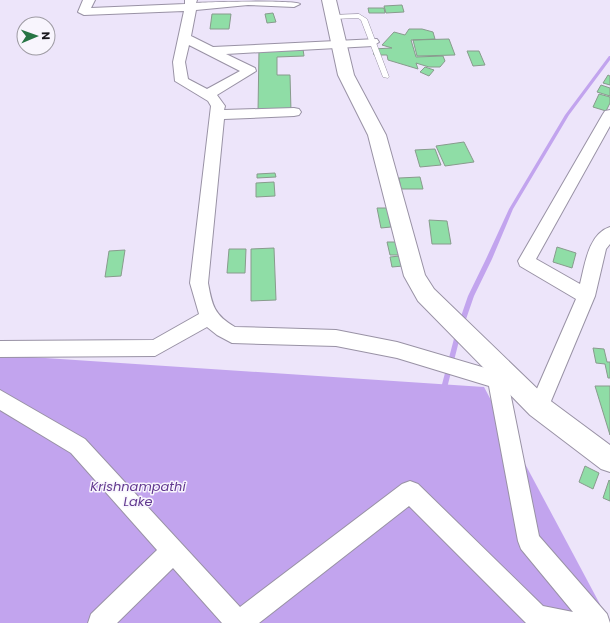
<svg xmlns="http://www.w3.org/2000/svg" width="610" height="623" font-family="Poppins,sans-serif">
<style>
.water{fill:#c2a4ee}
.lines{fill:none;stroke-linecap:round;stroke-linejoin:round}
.stream{fill:#c2a4ee;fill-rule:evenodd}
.building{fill:#8fdda6;stroke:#889b8d}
.service-casing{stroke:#9992a5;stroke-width:1}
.minor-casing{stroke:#9992a5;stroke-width:2}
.tertiary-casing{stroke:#9992a5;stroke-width:2}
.service{fill:#fff;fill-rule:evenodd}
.minor{fill:#fff;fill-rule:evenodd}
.tertiary{fill:#fff;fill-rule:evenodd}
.labels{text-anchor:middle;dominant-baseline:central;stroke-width:3;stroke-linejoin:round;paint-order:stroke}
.near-water-label{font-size:13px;font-style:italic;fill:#62398f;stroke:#f8f5fd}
</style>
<rect width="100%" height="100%" fill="#ede5fa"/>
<path class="water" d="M 0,355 L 484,387 L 610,623 L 0,623 Z"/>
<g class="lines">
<path class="stream" d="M 609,56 L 610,56 L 610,60 L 569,115 L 513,209 L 492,259 L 474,296 L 464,325 L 463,327 L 459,327 L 458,325 L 468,296 L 486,259 L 509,209 L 565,115 Z
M 456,331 L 460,331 L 461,333 L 446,392 L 445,394 L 443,395 L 441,394 L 440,392 Z"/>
</g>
<path class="building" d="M 402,5 L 404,12 L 386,13 L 384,6 Z
M 368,8 L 384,8 L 385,13 L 369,13 Z
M 273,13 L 276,22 L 267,23 L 265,14 Z
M 212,14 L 231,14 L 229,29 L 210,29 Z
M 409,29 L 422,29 L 433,32 L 435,39 L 411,40 L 416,57 L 443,56 L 445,61 L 440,67 L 429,67 L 416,63 L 418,69 L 388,60 L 387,55 L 374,55 L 373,49 L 392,48 L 382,45 L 394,32 L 405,35 Z
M 449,39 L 455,55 L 417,56 L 413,40 Z
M 259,49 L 303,49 L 304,56 L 277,57 L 277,75 L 290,75 L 291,111 L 258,112 Z
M 467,51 L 479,51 L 485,65 L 473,66 Z
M 425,67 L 434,70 L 429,76 L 420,72 Z
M 608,75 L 610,76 L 610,85 L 603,83 Z
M 601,85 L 610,88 L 610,96 L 597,92 Z
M 599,94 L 610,97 L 610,103 L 606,111 L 593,107 Z
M 464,142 L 474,162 L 445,166 L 436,146 Z
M 435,149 L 441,165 L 420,167 L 415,150 Z
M 275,173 L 276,177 L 257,178 L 257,174 Z
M 420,177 L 423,189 L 401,189 L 399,178 Z
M 274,182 L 275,196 L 256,197 L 256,183 Z
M 377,208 L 387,208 L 391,227 L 381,228 Z
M 429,220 L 447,221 L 451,244 L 432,244 Z
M 387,242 L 398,242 L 401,255 L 390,255 Z
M 557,247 L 576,253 L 572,268 L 553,262 Z
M 274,248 L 276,300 L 251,301 L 251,249 Z
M 229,249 L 246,249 L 245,273 L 227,273 Z
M 125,250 L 121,276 L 105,277 L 109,251 Z
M 400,256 L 403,266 L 392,267 L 390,257 Z
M 593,348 L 604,349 L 607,362 L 610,362 L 610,378 L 608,378 L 605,364 L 596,363 Z
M 595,386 L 610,386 L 610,435 Z
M 585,466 L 599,473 L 593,489 L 579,482 Z
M 609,480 L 610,481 L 610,501 L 603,498 Z"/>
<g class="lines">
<g class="service-casing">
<path id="service" d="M 359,14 L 367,19 L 389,77 L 388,78 L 383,77 L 361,20 L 358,18 L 333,19 L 330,17 L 333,15 Z"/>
</g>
<g class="minor-casing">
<path id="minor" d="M 83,0 L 95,0 L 91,8 L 185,4 L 185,0 L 197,0 L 196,3 C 211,2 293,0 300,4 L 294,7 L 248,5 L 196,10 L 191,36 L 213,47 L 377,39 L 379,42 L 373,46 L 226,54 L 255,68 L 256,71 L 217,95 L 225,106 L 224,110 L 294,108 L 299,109 L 301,112 L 299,115 L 294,116 L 224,119 L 208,283 C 212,305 214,315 235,327 L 336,330 L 397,342 L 523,379 L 526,385 L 523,391 L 516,394 L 510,392 L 539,536 L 607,614 L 610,623 L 526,623 L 409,506 L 259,623 L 222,623 L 173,568 L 117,623 L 88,623 L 91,614 L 157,550 L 71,453 L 0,410 L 0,390 L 85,439 L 240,607 L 402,484 L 410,481 L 418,484 L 543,606 L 573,612 L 521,549 L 518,541 L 489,386 L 397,358 L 336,346 L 232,343 L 217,335 L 207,327 L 155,356 L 0,357 L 0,341 L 153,340 L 199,314 L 190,283 L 211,106 L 208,101 L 175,81 L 173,62 L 184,11 L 84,15 L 78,12 ZM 189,45 L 240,71 L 207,89 L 188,79 L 185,62 Z
M 610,110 L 610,126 L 536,259 L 580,284 C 585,265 588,234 610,227 L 610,244 L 606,249 L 595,296 L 546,413 L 539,416 L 532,413 L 529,407 L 576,299 L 520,266 L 518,261 L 603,114 L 605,111 Z"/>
</g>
<g class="tertiary-casing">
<path id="tertiary" d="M 322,0 L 336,0 L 354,75 L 386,135 L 425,275 L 434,289 L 548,399 L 610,445 L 610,472 L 601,469 L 530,415 L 418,301 L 404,276 L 368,135 L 338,75 Z"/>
</g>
<use href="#service" class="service"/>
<use href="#minor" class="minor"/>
<use href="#tertiary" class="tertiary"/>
</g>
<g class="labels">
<g class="near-water-label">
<text x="138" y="486">Krishnampathi<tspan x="138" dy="15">Lake</tspan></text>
</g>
</g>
<g transform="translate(36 36) rotate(88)"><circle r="19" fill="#f8f5fd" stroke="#9e9ba3"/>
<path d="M0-3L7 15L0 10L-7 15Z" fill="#267444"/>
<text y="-6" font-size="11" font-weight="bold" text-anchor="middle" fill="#17151c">N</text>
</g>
</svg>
